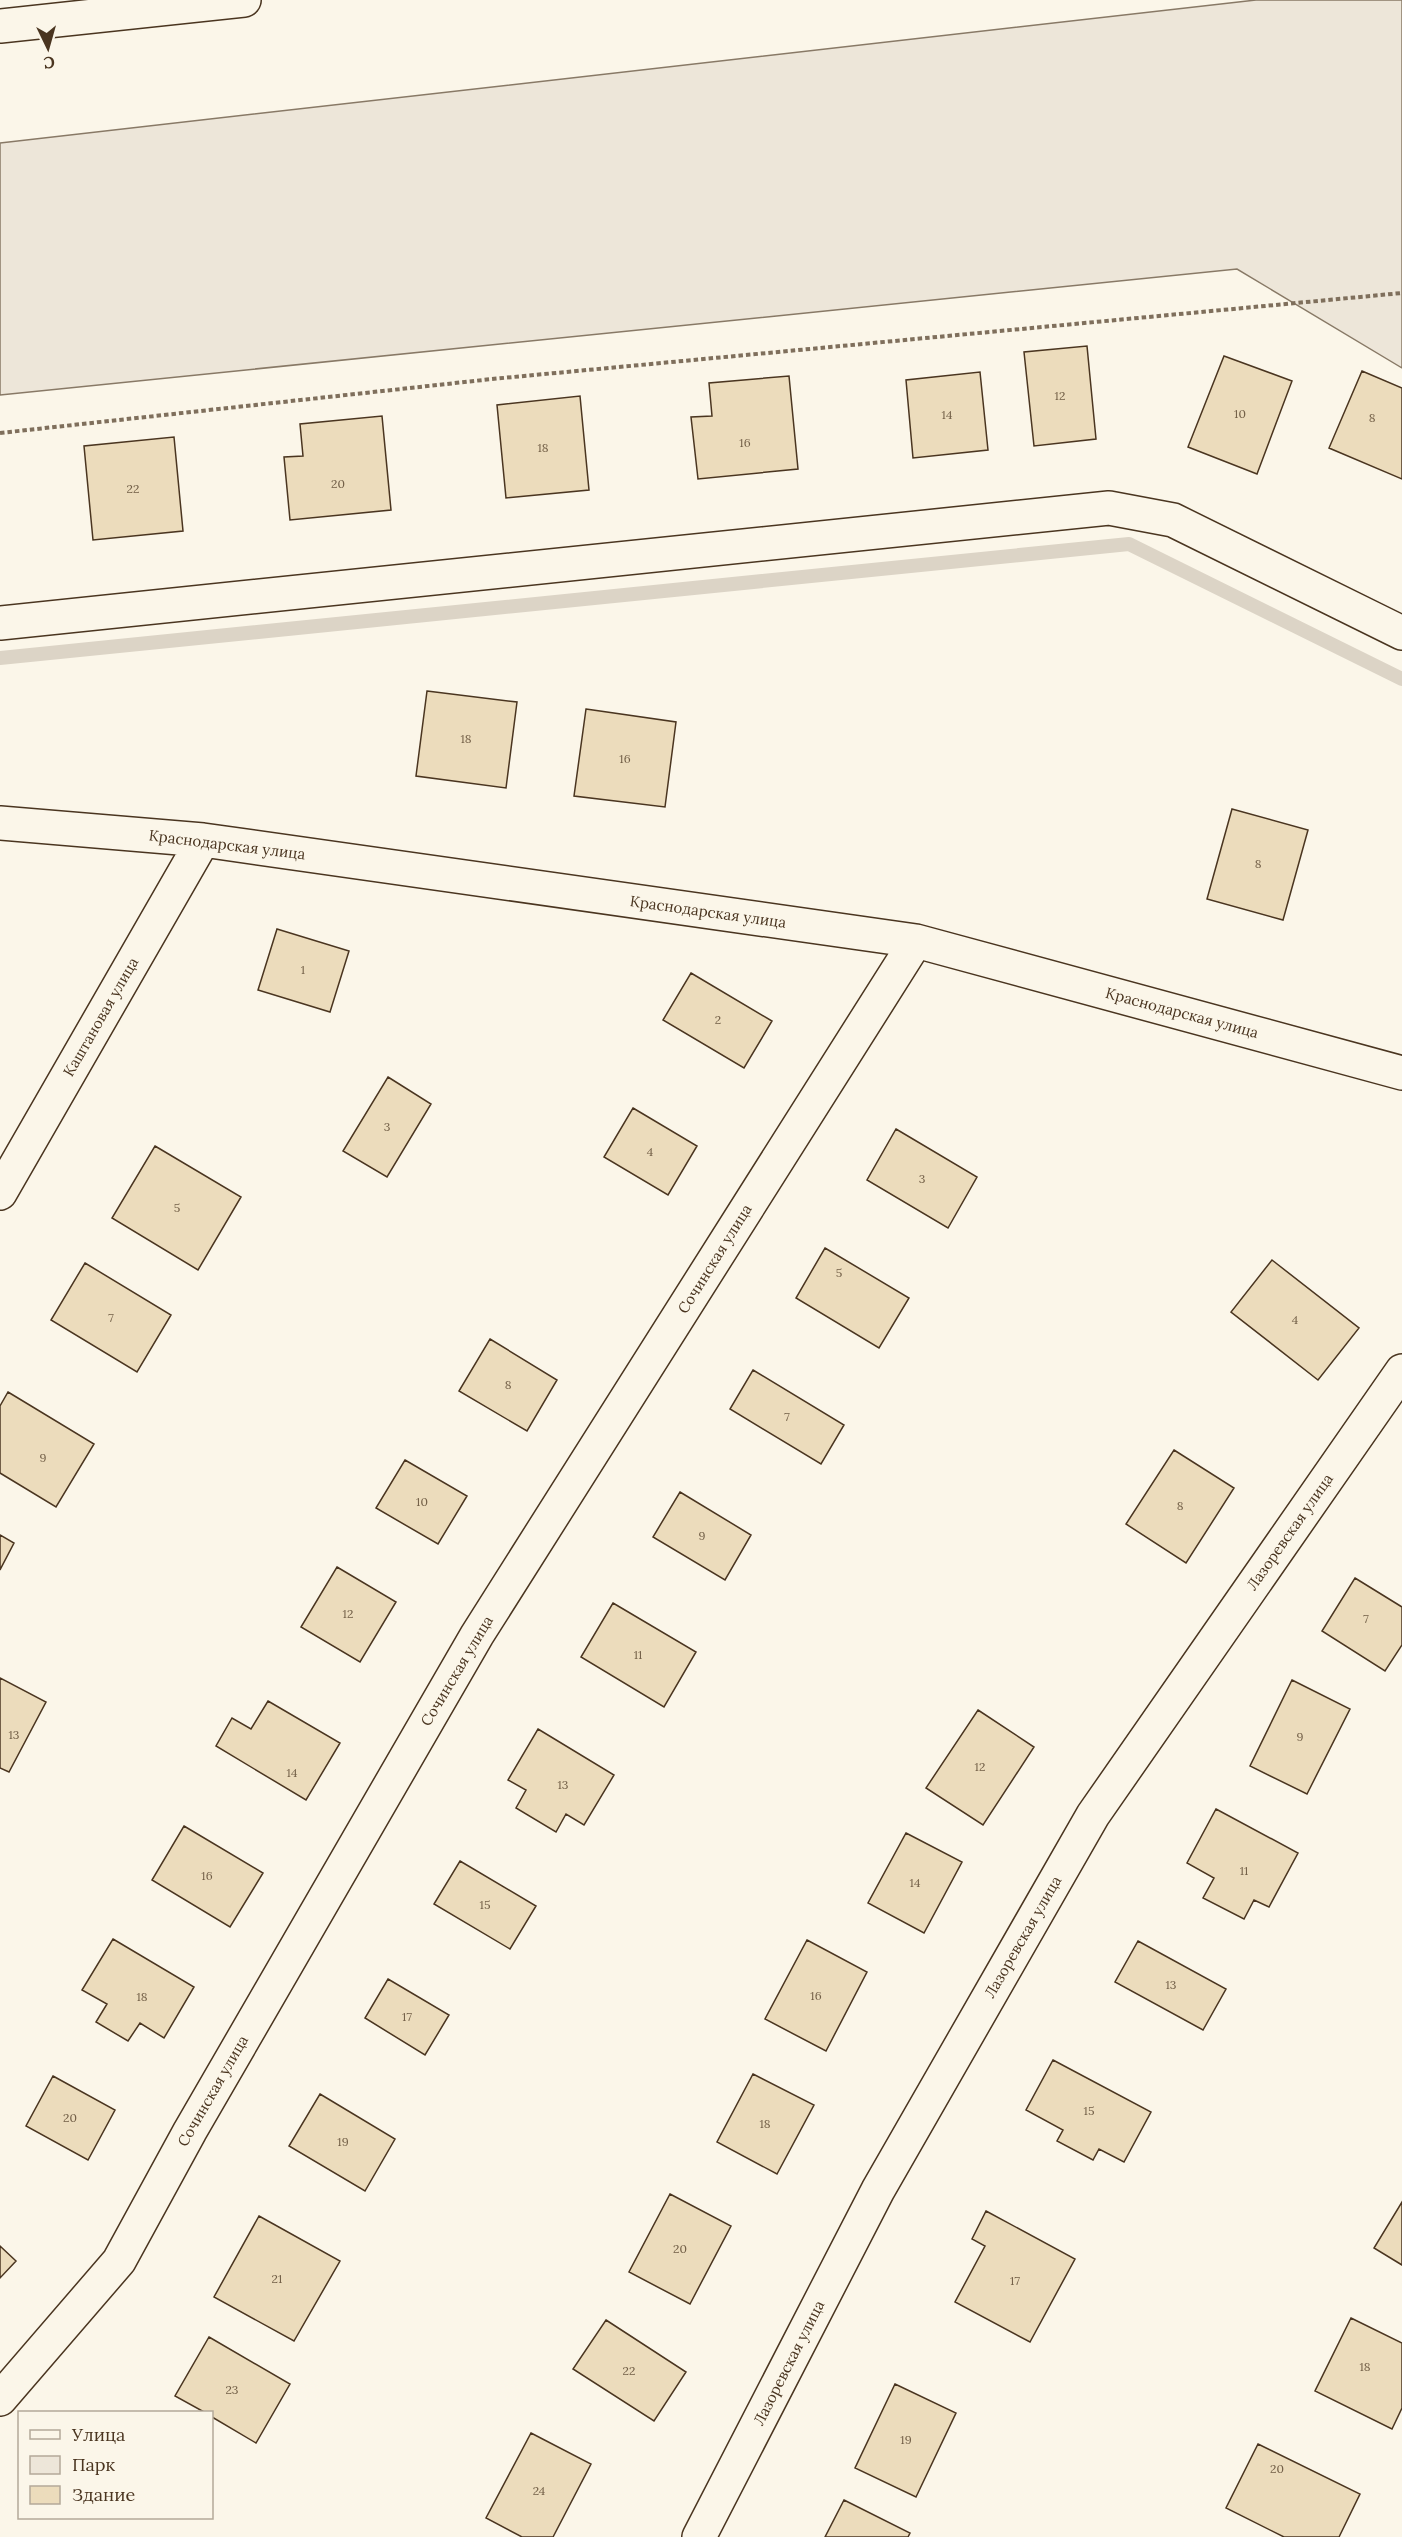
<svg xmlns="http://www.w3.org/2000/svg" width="1402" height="2537" viewBox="0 0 1402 2537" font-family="Lora,serif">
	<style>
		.green { fill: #ede6d9; stroke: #887966; stroke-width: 1.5 }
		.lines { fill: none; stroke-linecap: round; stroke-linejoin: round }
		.stream { stroke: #dcd4c6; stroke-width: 14 }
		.building { fill: #ecdcbc; stroke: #4a3520; stroke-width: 1.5 }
		.minor-casing { stroke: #4a3520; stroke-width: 36 }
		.secondary-casing { stroke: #4a3520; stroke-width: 36 }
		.path { stroke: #7f6f5c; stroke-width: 4; stroke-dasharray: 4.5 3; stroke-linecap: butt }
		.minor { stroke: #fbf6e9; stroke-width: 33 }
		.secondary { stroke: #fbf6e9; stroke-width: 33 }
		.labels { text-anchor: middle; stroke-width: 4.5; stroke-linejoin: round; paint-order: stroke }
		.number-label { font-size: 12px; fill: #725f47 }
		.street-label { font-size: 15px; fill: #4a3520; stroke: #fbf6e9 }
	</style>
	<rect width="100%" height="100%" fill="#fbf6e9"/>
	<!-- green -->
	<path class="green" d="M1256 0H1402V368L1237 269 0 395V143Z"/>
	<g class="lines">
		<!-- stream -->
		<path class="stream" d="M0 658 1129 544 1402 679"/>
	</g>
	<!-- building -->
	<path class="building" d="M1087 346 1096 439 1034 446 1024 352Z
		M1224 356 1292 381 1257 474 1188 447Z
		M1362 371 1402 388V479L1329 448Z
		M980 372 988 450 913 458 906 380Z
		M789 376 798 469 698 479 691 417 712 416 709 383Z
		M580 396 589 490 506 498 497 405Z
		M382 416 391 510 290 520 284 457 303 456 300 424Z
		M174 437 183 531 93 540 84 446Z
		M427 691 517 702 506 788 416 776Z
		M586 709 676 722 665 807 574 796Z
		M1232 809 1308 830 1283 920 1207 899Z
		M277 929 349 951 330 1012 258 990Z
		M691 973 772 1021 744 1068 663 1020Z
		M388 1077 431 1104 387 1177 343 1151Z
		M633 1108 697 1146 668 1195 604 1157Z
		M896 1129 977 1177 948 1228 867 1180Z
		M155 1146 241 1197 198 1270 112 1218Z
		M825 1248 909 1298 879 1348 796 1298Z
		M1272 1260 1359 1328 1318 1380 1231 1312Z
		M85 1263 171 1315 137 1372 51 1320Z
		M490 1339 557 1380 527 1431 459 1391Z
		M753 1370 844 1425 821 1464 730 1409Z
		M8 1392 94 1444 56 1507 0 1473V1406Z
		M1174 1450 1234 1488 1186 1563 1126 1524Z
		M405 1460 467 1496 438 1544 376 1508Z
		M680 1492 751 1535 725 1580 653 1537Z
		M0 1535 14 1543 0 1570Z
		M337 1567 396 1602 360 1662 301 1627Z
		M1355 1578 1402 1607V1645L1385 1671 1322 1631Z
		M613 1603 696 1652 664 1707 581 1657Z
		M0 1678 46 1702 9 1772 0 1768Z
		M1292 1680 1350 1709 1307 1794 1250 1766Z
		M268 1701 340 1743 306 1800 216 1746 232 1718 251 1729Z
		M978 1710 1034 1747 983 1825 926 1788Z
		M538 1729 614 1775 584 1825 566 1814 556 1832 516 1808 526 1790 508 1780Z
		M1216 1809 1298 1853 1269 1907 1254 1900 1244 1919 1203 1898 1214 1878 1187 1863Z
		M184 1826 263 1873 230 1927 152 1880Z
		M906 1833 962 1862 924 1933 868 1903Z
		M460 1861 536 1906 510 1949 434 1904Z
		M113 1939 194 1987 164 2038 140 2023 128 2041 96 2022 107 2004 82 1990Z
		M807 1940 867 1972 826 2051 765 2019Z
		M1138 1941 1226 1989 1203 2030 1115 1982Z
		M388 1979 449 2015 425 2055 365 2018Z
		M1053 2060 1151 2112 1124 2162 1099 2149 1093 2160 1057 2141 1063 2130 1026 2110Z
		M753 2074 814 2105 777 2174 717 2142Z
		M53 2076 115 2110 88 2160 26 2126Z
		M320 2094 395 2139 365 2191 289 2146Z
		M670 2194 731 2226 690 2304 629 2272Z
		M1402 2202V2265L1374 2248Z
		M986 2211 1075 2259 1030 2342 955 2302 985 2246 972 2239Z
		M259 2216 340 2261 294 2341 214 2297Z
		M0 2246 16 2261 0 2278Z
		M1351 2318 1402 2343V2408L1392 2429 1315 2391Z
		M606 2320 686 2372 654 2421 573 2369Z
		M209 2337 290 2384 256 2443 212 2417V2412H204L175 2396Z
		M895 2384 956 2413 916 2497 855 2468Z
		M531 2433 591 2464 553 2537H522L486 2518Z
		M1258 2444 1360 2494 1339 2537H1284L1226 2508Z
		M844 2500 910 2533 908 2537H825Z"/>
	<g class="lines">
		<defs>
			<path id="minor" d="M0 623 1109 508 1173 520 1402 633
				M0 823 203 840 916 941 1402 1073
				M0 1193 203 840
				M0 2399 119 2261 190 2131 477 1635 916 941
				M699 2537 878 2190 1093 1815 1402 1371"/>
			<path id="secondary" d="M0 26 244 0"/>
		</defs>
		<!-- minor casing -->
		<use href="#minor" class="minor-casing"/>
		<!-- secondary casing -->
		<use href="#secondary" class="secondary-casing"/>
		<!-- path -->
		<path class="path" d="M0 433 492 379 1402 293"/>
		<!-- minor -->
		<use href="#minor" class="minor"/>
		<!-- secondary -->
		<use href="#secondary" class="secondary"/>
	</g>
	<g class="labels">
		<!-- number labels -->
		<g class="number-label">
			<text x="1060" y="400">12</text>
			<text x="1240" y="418">10</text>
			<text x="947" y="419">14</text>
			<text x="1372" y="422">8</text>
			<text x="745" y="447">16</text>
			<text x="543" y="452">18</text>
			<text x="338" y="488">20</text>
			<text x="133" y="493">22</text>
			<text x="466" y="743">18</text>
			<text x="625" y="763">16</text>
			<text x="1258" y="868">8</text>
			<text x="303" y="974">1</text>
			<text x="718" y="1024">2</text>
			<text x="387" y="1131">3</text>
			<text x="650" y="1156">4</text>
			<text x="922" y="1183">3</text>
			<text x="177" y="1212">5</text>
			<text x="839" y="1277">5</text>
			<text x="111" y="1322">7</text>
			<text x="1295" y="1324">4</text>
			<text x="508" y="1389">8</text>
			<text x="787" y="1421">7</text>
			<text x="43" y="1462">9</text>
			<text x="422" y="1506">10</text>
			<text x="1180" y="1510">8</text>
			<text x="702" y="1540">9</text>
			<text x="348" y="1618">12</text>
			<text x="1366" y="1623">7</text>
			<text x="638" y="1659">11</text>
			<text x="14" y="1739">13</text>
			<text x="1300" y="1741">9</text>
			<text x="980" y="1771">12</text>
			<text x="292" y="1777">14</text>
			<text x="563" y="1789">13</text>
			<text x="1244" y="1875">11</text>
			<text x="207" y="1880">16</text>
			<text x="915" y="1887">14</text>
			<text x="485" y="1909">15</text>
			<text x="1171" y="1989">13</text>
			<text x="816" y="2000">16</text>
			<text x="142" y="2001">18</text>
			<text x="407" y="2021">17</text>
			<text x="1089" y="2115">15</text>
			<text x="70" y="2122">20</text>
			<text x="765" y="2128">18</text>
			<text x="343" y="2146">19</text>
			<text x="680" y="2253">20</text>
			<text x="277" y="2283">21</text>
			<text x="1015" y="2285">17</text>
			<text x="1365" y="2371">18</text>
			<text x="629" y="2375">22</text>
			<text x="232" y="2394">23</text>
			<text x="906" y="2444">19</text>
			<text x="1277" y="2473">20</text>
			<text x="539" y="2495">24</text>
		</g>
		<!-- street labels -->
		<g class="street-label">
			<text transform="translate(227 845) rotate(7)" y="5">Краснодарская улица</text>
			<text transform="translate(708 912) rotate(8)" y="5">Краснодарская улица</text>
			<text transform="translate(1182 1013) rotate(15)" y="5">Краснодарская улица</text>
			<text transform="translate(101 1017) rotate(-60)" y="5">Каштановая улица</text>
			<text transform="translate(715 1259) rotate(-58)" y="5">Сочинская улица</text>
			<text transform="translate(1290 1532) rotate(-55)" y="5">Лазоревская улица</text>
			<text transform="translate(457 1671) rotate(-59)" y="5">Сочинская улица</text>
			<text transform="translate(1023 1937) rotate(-60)" y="5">Лазоревская улица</text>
			<text transform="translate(213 2091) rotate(-60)" y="5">Сочинская улица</text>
			<text transform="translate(789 2363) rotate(-63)" y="5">Лазоревская улица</text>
		</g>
	</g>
	<!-- legend -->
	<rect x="18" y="2411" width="195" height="108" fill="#fbf6e9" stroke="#b4a999" stroke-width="1.5"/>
	<rect x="30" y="2430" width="30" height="9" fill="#fbf6e9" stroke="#b4a999" stroke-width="1.5"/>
	<text x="72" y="2441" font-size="18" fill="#4a3520">Улица</text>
	<rect x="30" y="2456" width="30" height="18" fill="#ede6d9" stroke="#b4a999" stroke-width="1.5"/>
	<text x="72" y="2471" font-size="18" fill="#4a3520">Парк</text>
	<rect x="30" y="2486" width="30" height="18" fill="#ecdcbc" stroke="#b4a999" stroke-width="1.5"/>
	<text x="72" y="2501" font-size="18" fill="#4a3520">Здание</text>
	<!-- north arrow -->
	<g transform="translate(48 48) rotate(175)" stroke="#fbf6e9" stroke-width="4.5" paint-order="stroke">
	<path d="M0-4.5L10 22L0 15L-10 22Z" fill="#4a3520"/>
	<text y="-9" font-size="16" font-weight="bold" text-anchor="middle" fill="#4a3520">С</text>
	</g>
</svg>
